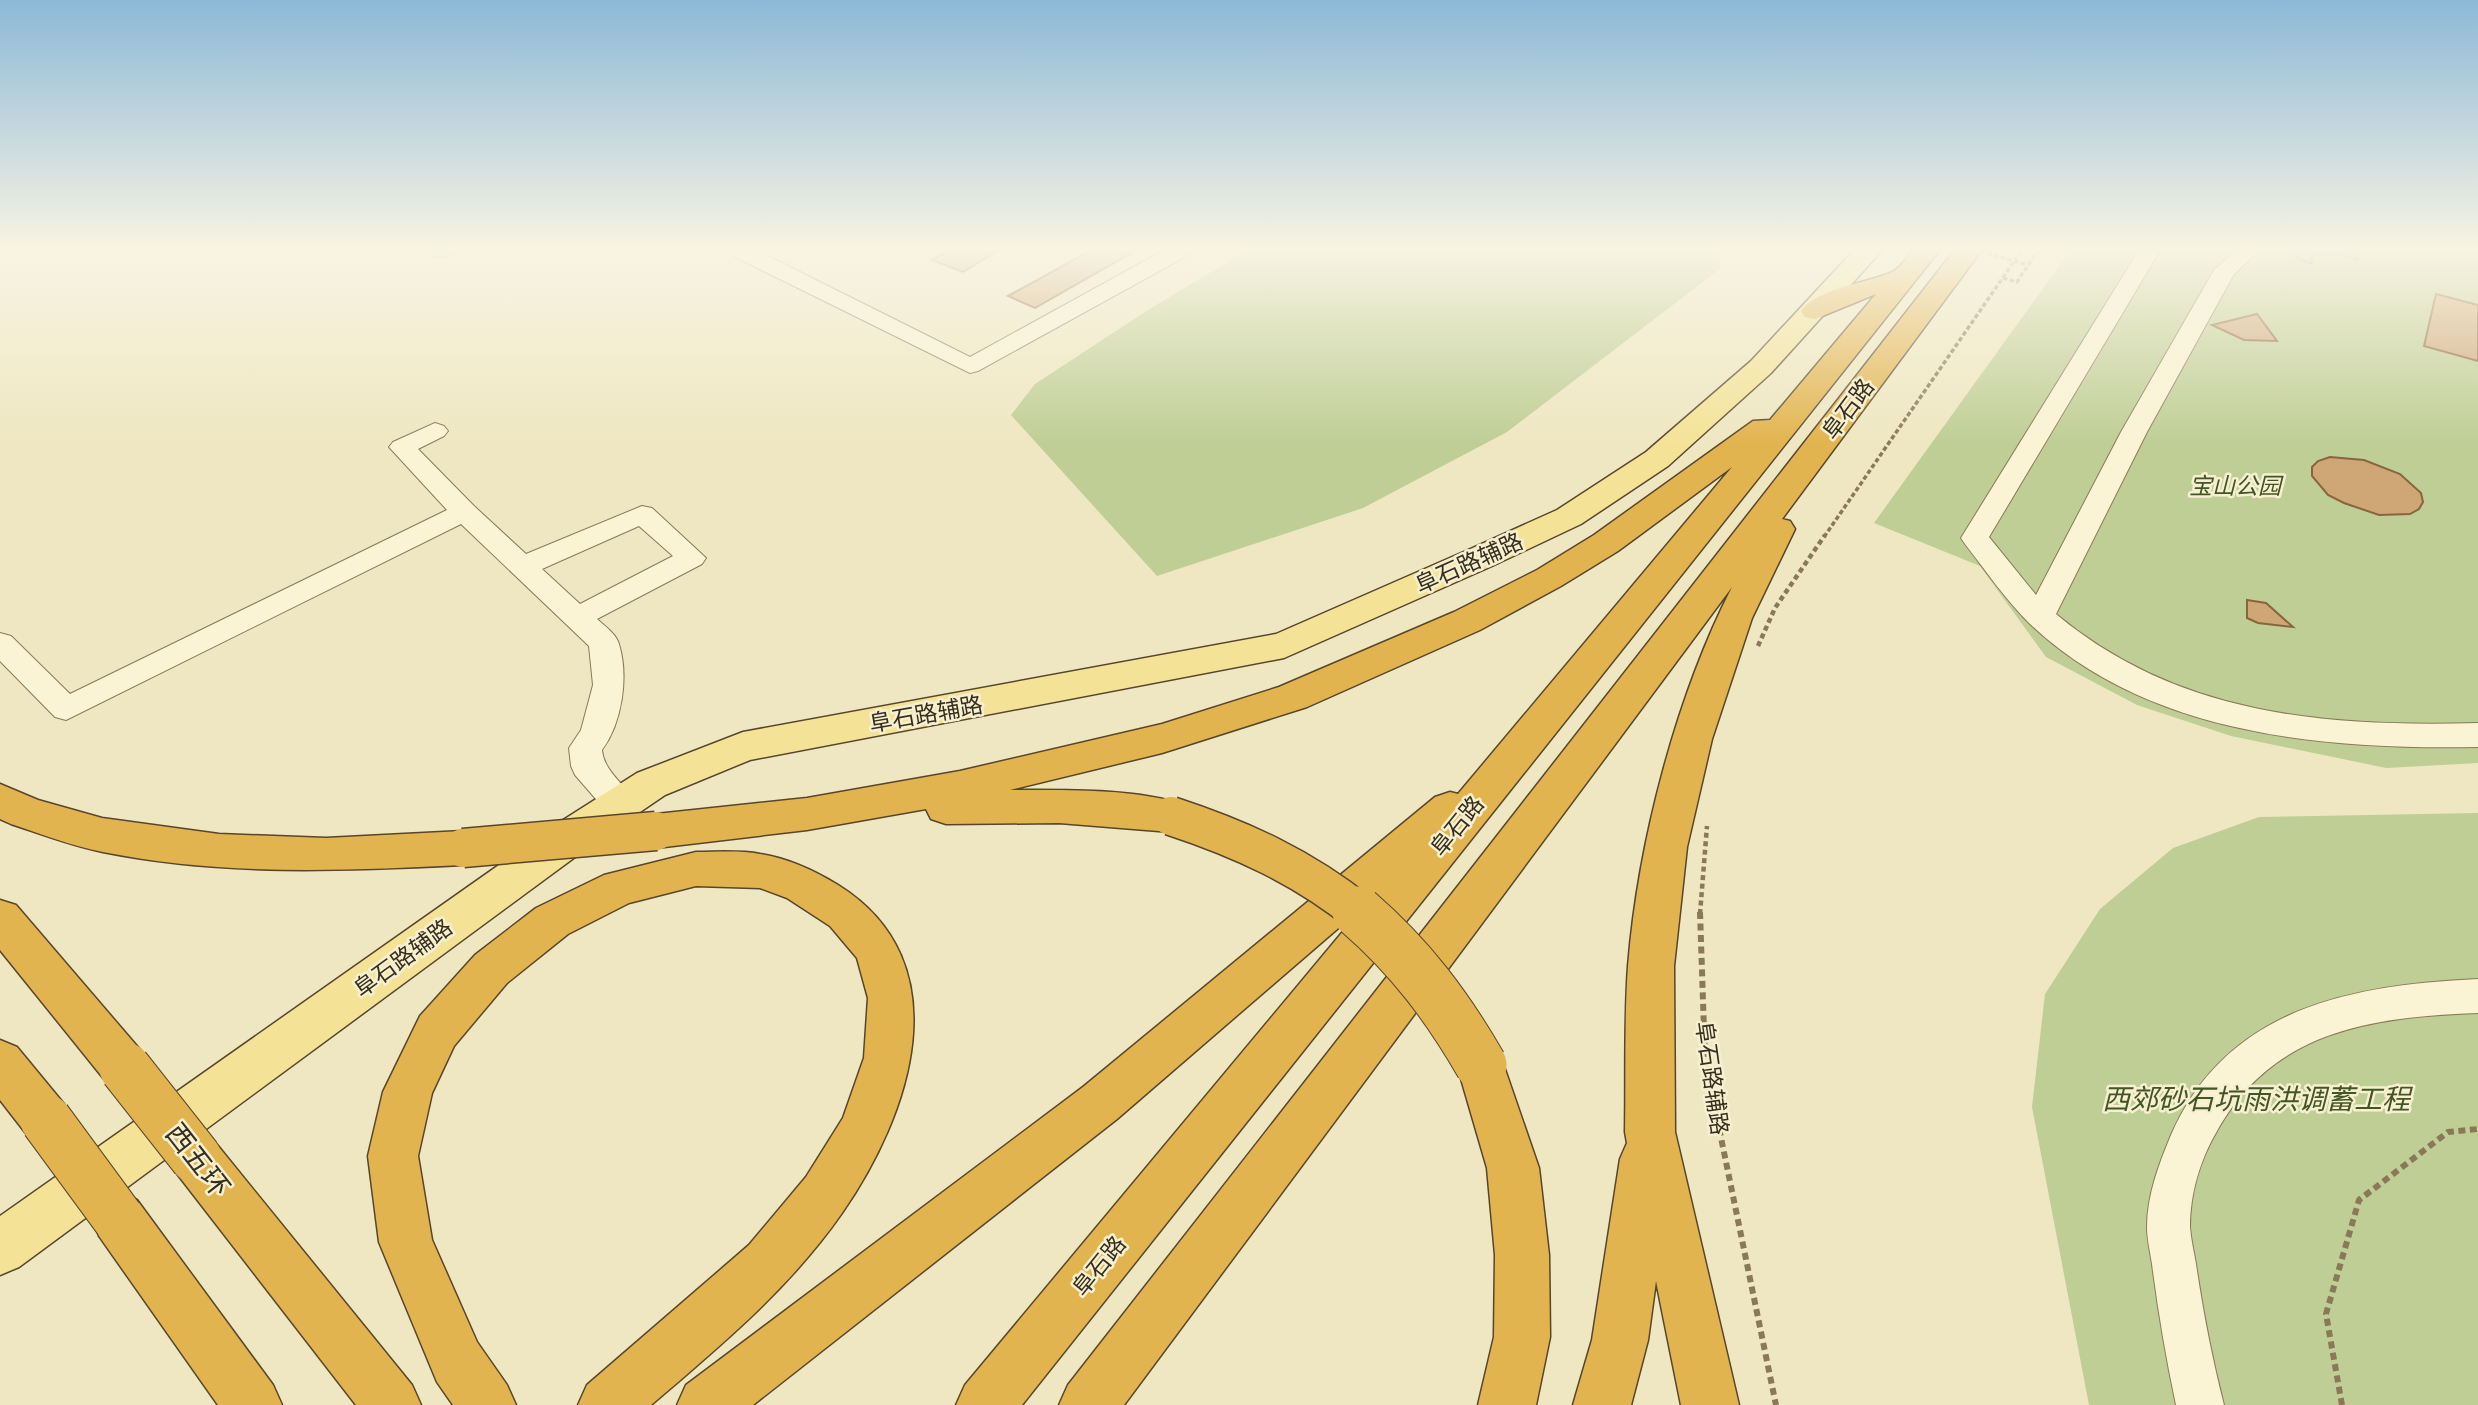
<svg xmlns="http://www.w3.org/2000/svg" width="2478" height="1405" viewBox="0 0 2478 1405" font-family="Spectral,'Noto Sans SC',serif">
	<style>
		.green { fill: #bfce95 }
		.water { fill: #a4c1bd; stroke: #6b908b; stroke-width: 2 }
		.building { fill: #cfa676; stroke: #89653d; stroke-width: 2 }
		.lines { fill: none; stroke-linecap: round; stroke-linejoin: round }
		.minor-casing { stroke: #897958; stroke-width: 2 }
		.major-casing { stroke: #57462d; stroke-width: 3 }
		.highway-casing { stroke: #57462d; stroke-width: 3 }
		.path-far2 { stroke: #897958; stroke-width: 3.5; stroke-dasharray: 4.5 2.5; stroke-linecap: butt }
		.path-far1 { stroke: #897958; stroke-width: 4.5; stroke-dasharray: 5 3.5; stroke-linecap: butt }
		.path { stroke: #897958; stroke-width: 6; stroke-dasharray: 7 4.5; stroke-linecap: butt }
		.minor { fill: #faf3d4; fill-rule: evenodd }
		.major { fill: #f4e397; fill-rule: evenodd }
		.highway { fill: #e2b44f; fill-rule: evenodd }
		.highway-bridge-far1-casing { stroke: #57462d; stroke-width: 41; stroke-linecap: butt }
		.highway-bridge-casing { stroke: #57462d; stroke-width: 53; stroke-linecap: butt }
		.path-bridge { stroke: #897958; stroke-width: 3.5; stroke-dasharray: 4.5 2.5; stroke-linecap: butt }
		.highway-bridge-far1 { stroke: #e2b44f; stroke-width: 38 }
		.highway-bridge { stroke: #e2b44f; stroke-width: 51 }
		.labels { text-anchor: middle; stroke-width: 5; stroke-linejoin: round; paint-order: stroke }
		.street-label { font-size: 23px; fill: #382e1d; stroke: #f6f0d1 }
		.park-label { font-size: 23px; font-style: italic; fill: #425523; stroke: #f6f0d1 }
		.near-park-label { font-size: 28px; font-style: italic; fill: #425523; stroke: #f6f0d1 }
		.near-street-label { font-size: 28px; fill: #382e1d; stroke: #f6f0d1 }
	</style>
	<rect width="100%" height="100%" fill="#efe7c1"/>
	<!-- green -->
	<path class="green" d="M1253 247H1716L1721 268 1507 432 1363 508 1157 576 1011 415 1035 384 1148 310Z
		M2073 247H2478V763L2386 768 2231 736 2137 705 2046 657 1980 566 1874 523Z
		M2478 813V1405H2089L2032 1107 2045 994 2100 909 2173 848 2259 817Z"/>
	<!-- water -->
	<path class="water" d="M2291 247H2356L2358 260C2343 255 2326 251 2311 257L2312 264 2289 254Z"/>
	<!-- building -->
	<path class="building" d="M954 247H1004L963 272 932 260Z
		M1097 247H1142L1035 308 1008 296Z
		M2436 294 2478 305V361L2424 346Z
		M2257 314 2277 341 2244 340 2212 325Z
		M2330 457 2364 460 2400 474 2421 493 2423 502 2419 509 2410 514 2379 515 2344 503 2328 495 2312 476V467L2318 461Z
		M2247 600 2266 603 2293 627 2258 623 2247 618Z"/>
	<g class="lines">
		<defs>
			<path id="minor" d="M432 247H461C455 256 442 258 432 256L429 251Z
				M723 247H750L970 357 1170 247H1196L1194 252 978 371 970 373 725 252Z
				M2141 247H2162L1989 537 2036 595 2121 432 2214 270 2240 247H2263L2234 274 2147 432 2056 614C2178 716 2326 727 2478 723V747C2323 750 2146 735 2029 623 2005 599 1986 571 1965 544L1961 538Z
				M435 423 444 426 448 431 444 436 418 449 474 506 526 554 642 506 652 508 706 558 702 564 597 619C605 626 616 634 619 644 629 677 622 723 602 750 604 772 626 785 637 804L632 813 620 817 608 813 575 775 571 766 569 748 581 730 593 685 589 646 461 524 66 720 55 717 0 661V633L11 636 70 694 447 510 389 447 393 442ZM639 526 673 556 580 604 542 569Z
				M2478 979V1013C2372 1017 2273 1030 2217 1131 2200 1160 2190 1194 2190 1227 2191 1240 2194 1252 2196 1264 2203 1312 2212 1358 2224 1405H2176C2166 1358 2158 1311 2152 1264 2150 1251 2147 1239 2147 1227 2147 1195 2159 1164 2171 1135 2227 1007 2352 985 2478 979Z"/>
			<path id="major" d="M1857 247H1885L1771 373 1668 466 1581 524 1492 566 1284 658 750 760 665 795 590 846 19 1267 0 1275V1216L560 822 637 773 743 732 1276 634 1468 550 1557 510 1646 452 1751 361Z"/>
			<path id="highway" d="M1915 247H1942L1022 1405H956L965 1385 1365 905 1117 1119 753 1405H677L686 1385 1083 1087 1435 797 1450 792 1458 794 1732 467 1618 551 1561 586 1480 630 1307 707 1162 753 1010 790C1065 790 1134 788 1186 805L1192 816 1186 827 1171 832 1059 823 946 824 931 819 926 809 807 830 656 848 641 843 635 831 641 819 656 814 807 798 960 771 1162 724 1279 687 1454 612 1537 570 1594 535 1753 421 1770 420 1876 294 1815 319 1805 317 1801 311C1817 288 1868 283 1892 272 1901 268 1909 255 1915 247Z
				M1957 247H1984L1782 519 1790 521 1795 529 1752 618 1712 739 1687 847 1674 966 1675 1132 1739 1405H1681L1656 1281 1648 1340 1631 1405H1573L1592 1340 1620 1159 1627 1143 1625 1132C1626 1077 1624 1021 1628 966 1638 843 1676 697 1732 587L1124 1405H1059L1068 1385Z
				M0 784 38 800 102 818 219 834 326 838 463 831 478 836 484 848 478 860 463 865C342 871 223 876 103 852 72 846 41 834 11 824L0 819Z
				M696 852C717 852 740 850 760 854 787 858 815 871 838 885 963 963 910 1115 842 1213 790 1288 720 1346 651 1405H578L587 1385 749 1245 806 1177 843 1118 864 1058 868 998 857 958 830 926 787 898 760 888 696 886 629 903 568 934 507 983 454 1046 432 1093 418 1156 432 1240 477 1342 507 1385 516 1405H453L437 1382 379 1242 368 1156 383 1092 420 1016 475 955 536 908 604 875Z
				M0 900 16 905 142 1052 149 1068 142 1084 125 1090 108 1084 0 950Z
				M0 1040 17 1047 64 1104 71 1120 64 1136 46 1143 28 1136 0 1100Z
				M1481 1043 1498 1049 1539 1168 1549 1255 1550 1337 1536 1405H1478L1494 1337 1495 1255 1487 1168 1457 1065 1464 1049Z
				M196 1134 214 1141 412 1385 421 1405H356L178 1175 170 1158 178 1141Z
				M118 1192 137 1200 273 1385 282 1405H218L99 1236 92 1218 99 1200Z"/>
		</defs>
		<!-- minor casing -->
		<use href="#minor" class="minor-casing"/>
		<!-- major casing -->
		<use href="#major" class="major-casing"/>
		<!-- highway casing -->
		<use href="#highway" class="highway-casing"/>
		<!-- path-far2 -->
		<path class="path-far2" d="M2003 278 2017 282 2040 247
			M1824 537 2024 247"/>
		<!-- path-far1 -->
		<path class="path-far1" d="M1758 646 1775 608 1825 535
			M1700 914 1707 826"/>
		<!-- path -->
		<path class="path" d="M1700 912 1705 1060 1776 1405
			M2342 1405 2326 1314 2359 1200 2448 1132 2478 1129"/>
		<!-- minor -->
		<use href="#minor" class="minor"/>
		<!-- major -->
		<use href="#major" class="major"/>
		<!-- highway -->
		<use href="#highway" class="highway"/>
		<defs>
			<path id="highway-bridge-far1" d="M1171 816C1241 839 1303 867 1361 914
				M463 848 656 831"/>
			<path id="highway-bridge" d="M1358 912C1410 957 1447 1006 1481 1065
				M125 1068 196 1158
				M46 1120 118 1218"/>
		</defs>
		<!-- highway-bridge-far1 casing -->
		<use href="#highway-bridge-far1" class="highway-bridge-far1-casing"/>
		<!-- highway-bridge casing -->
		<use href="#highway-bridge" class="highway-bridge-casing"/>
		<!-- path-bridge -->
		<path class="path-bridge" d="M1967 247 2028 265"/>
		<!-- highway-bridge-far1 -->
		<use href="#highway-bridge-far1" class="highway-bridge-far1"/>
		<!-- highway-bridge -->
		<use href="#highway-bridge" class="highway-bridge"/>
	</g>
	<!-- sky -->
	<linearGradient id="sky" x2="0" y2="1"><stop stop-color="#8db9d7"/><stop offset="0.56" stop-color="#f8f4e3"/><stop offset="1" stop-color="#f8f4e3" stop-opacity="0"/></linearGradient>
	<rect width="2478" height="444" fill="url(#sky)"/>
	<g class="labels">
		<!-- street labels -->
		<g class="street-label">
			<text transform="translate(1848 409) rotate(-53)" y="8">阜石路</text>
			<text transform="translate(1469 563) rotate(-24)" y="8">阜石路辅路</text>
			<text transform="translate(926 714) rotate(-10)" y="8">阜石路辅路</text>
			<text transform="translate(1457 826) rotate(-51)" y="8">阜石路</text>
			<text transform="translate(403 958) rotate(-36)" y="8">阜石路辅路</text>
			<text transform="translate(1712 1078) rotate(82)" y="8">阜石路辅路</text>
			<text transform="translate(1099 1266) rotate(-51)" y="8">阜石路</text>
		</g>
		<!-- park labels -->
		<g class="park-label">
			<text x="2235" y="494">宝山公园</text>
		</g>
		<!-- near-park labels -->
		<g class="near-park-label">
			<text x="2256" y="1109">西郊砂石坑雨洪调蓄工程</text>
		</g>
		<!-- near-street labels -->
		<g class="near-street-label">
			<text transform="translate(198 1160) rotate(52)" y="10">西五环</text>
		</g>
	</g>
</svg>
